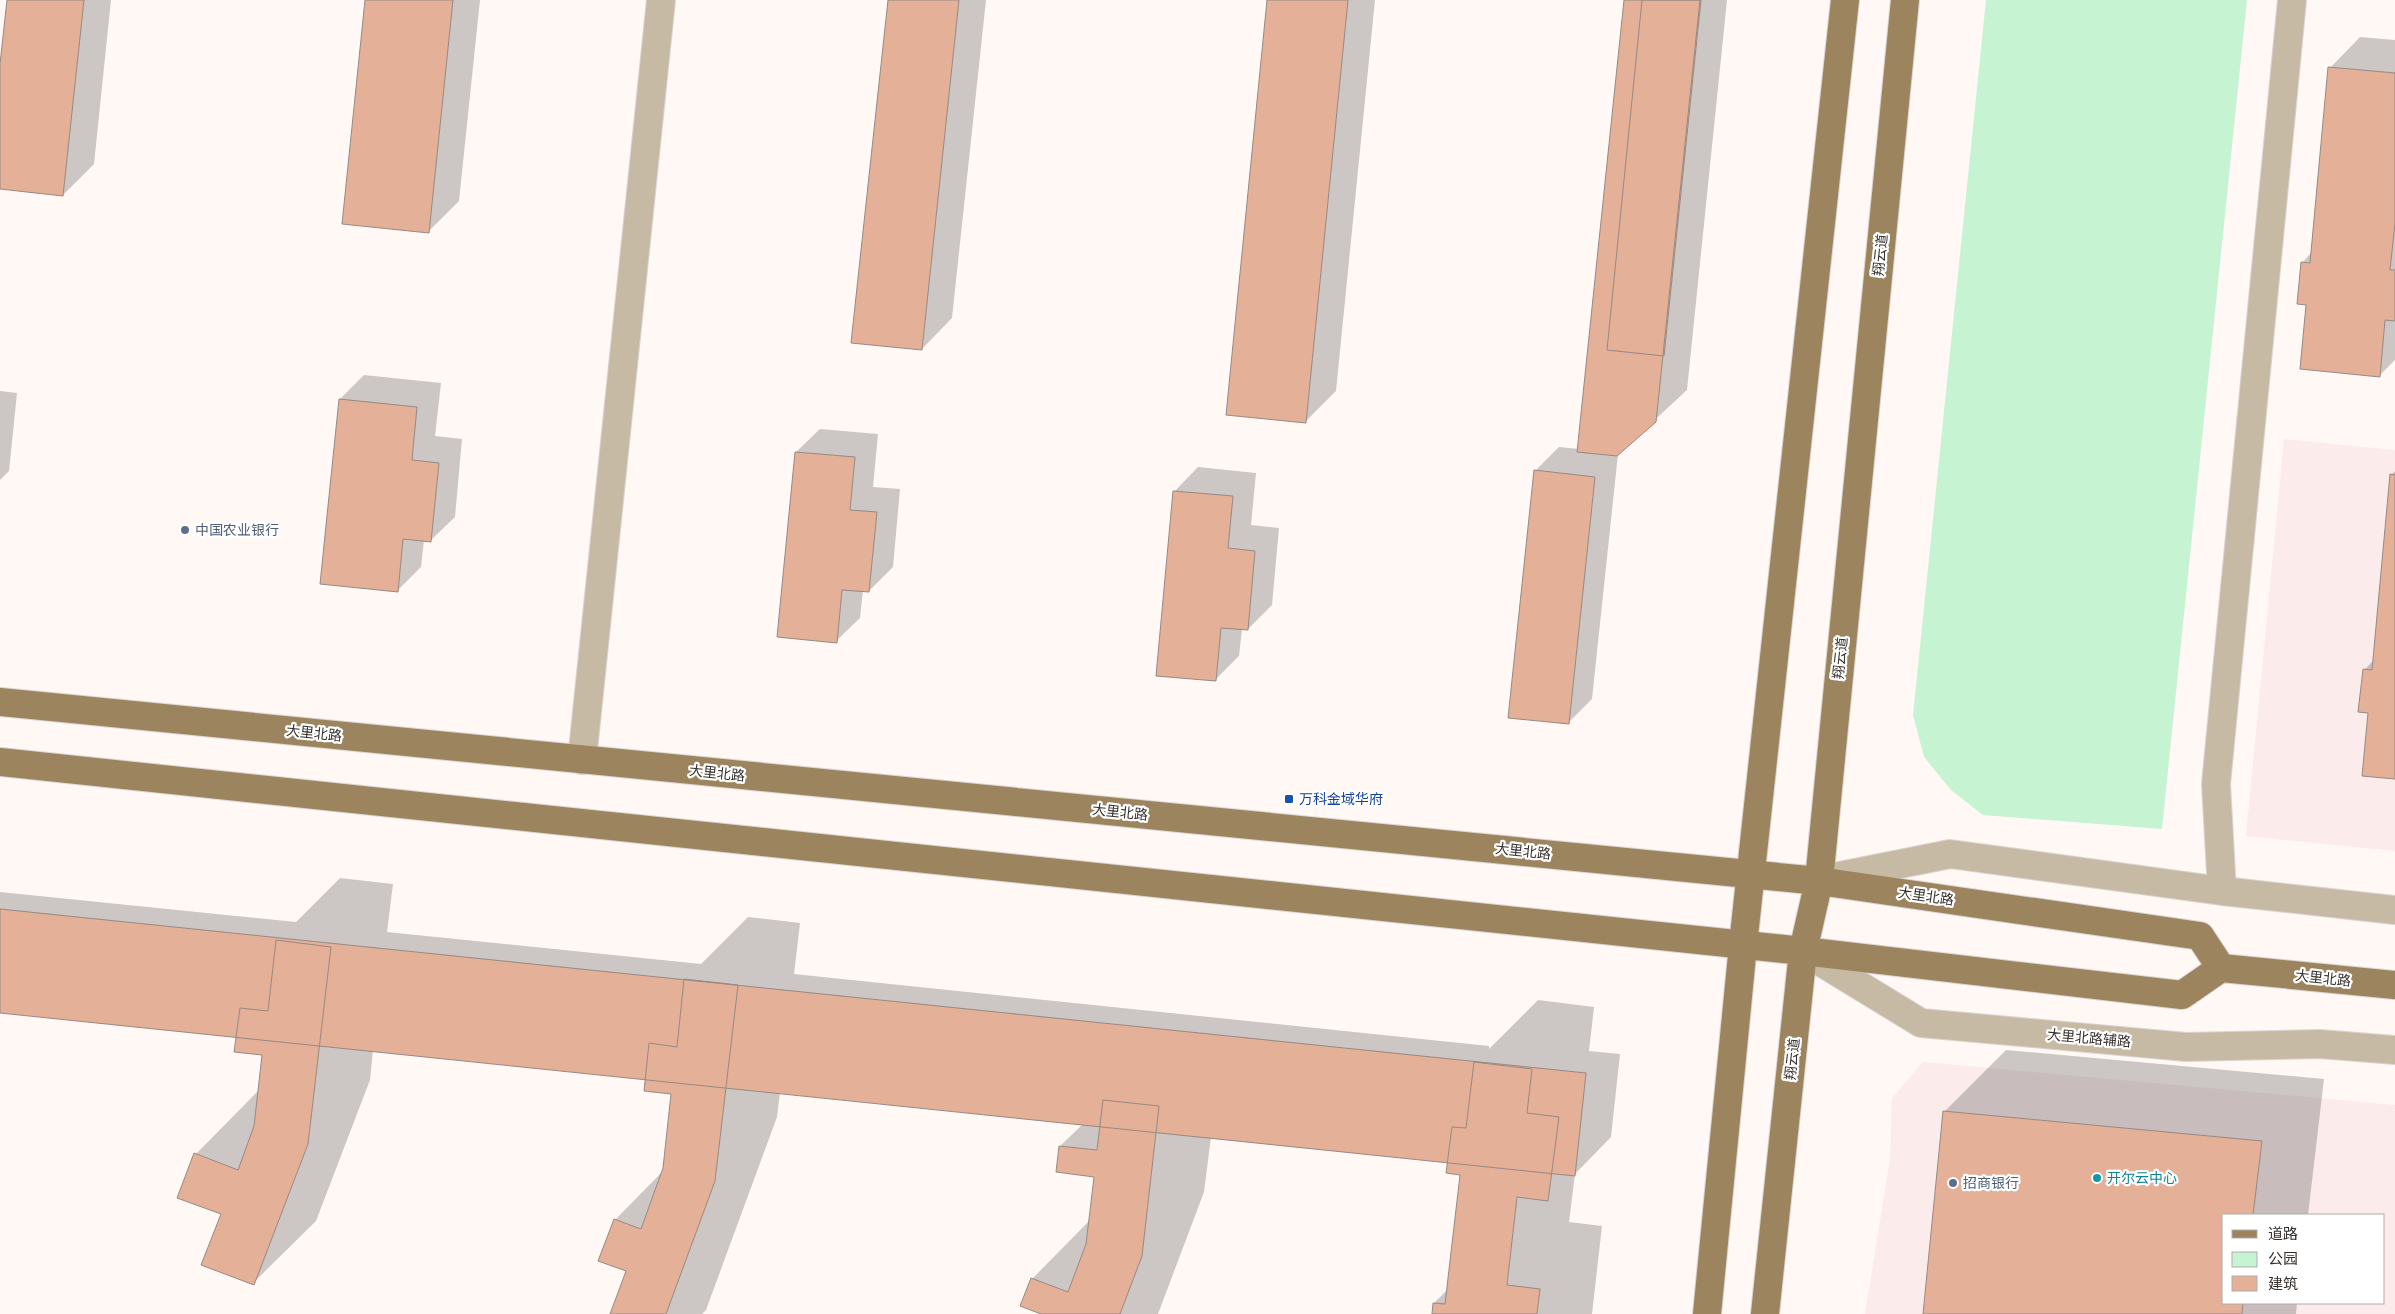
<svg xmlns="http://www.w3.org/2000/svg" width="2395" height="1314" viewBox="0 0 2395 1314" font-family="'Work Sans','Noto Sans SC',sans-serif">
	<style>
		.commercial { fill: #fcebeb; fill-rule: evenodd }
		.green { fill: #c6f3d2 }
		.shadow { fill: #0003 }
		.building { fill: #e5b098; stroke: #978982 }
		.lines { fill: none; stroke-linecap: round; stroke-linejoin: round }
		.minor-casing { stroke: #dbd4d1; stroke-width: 30 }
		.major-casing { stroke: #dbd4d1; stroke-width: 30 }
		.minor { stroke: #c7baa5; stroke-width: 28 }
		.major { stroke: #9b845e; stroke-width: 28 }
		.service-dot { fill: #5c6f8a; stroke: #fff; stroke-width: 2 }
		.transit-dot { fill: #1a4fb4; stroke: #fff; stroke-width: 2 }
		.culture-dot { fill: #0f9aa8; stroke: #fff; stroke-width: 2 }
		.labels { text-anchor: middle; stroke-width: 4.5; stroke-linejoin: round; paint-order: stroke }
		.street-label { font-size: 14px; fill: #36302d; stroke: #fff }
		.service-label { font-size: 14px; fill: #4e5e75; stroke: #fff; text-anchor: start }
		.transit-label { font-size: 14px; fill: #164399; stroke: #fff; text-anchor: start }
		.culture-label { font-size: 14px; fill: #0d838f; stroke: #fff; text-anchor: start }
	</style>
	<rect width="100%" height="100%" fill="#fff8f5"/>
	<!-- commercial -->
	<path class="commercial" d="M2284 439 2395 450V851L2246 836Z
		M1923 1062 2395 1105V1314H1865L1890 1159 1892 1098ZM2224 1215H2384V1303H2224Z"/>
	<!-- green -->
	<path class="green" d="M1986 0H2247L2162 829 1983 815 1951 790 1924 757 1913 715Z"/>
	<!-- shadow -->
	<path class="shadow" d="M8 0H111L94 164 63 195 0 188V76Z
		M367 0H480L459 201 428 232Z
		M889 0H986L952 318 922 349Z
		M1269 0H1375L1336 391 1305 422Z
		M1626 0H1727L1687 390 1618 454 1592 699 1568 723 1535 471 1559 447 1579 449Z
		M2360 37 2395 40V360L2379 376 2308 304 2302 263 2312 252 2330 68Z
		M364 375 441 383 435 436 462 439 455 517 431 540H424L421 567 398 590 340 399Z
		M0 391 17 393 9 471 0 480Z
		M820 429 878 434 873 487 900 489 893 567 869 591 863 590 860 618 836 641 796 452Z
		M1198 467 1256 473 1251 525 1279 528 1272 605 1248 629H1242L1239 656 1215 680 1175 491Z
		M2395 471V778L2370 711 2364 670 2374 660 2391 475Z
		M340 878 393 884 387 932 701 964 748 917 800 923 794 974 1489 1046V1049L1538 1000 1594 1007 1589 1051 1620 1054 1611 1137 1575 1174 1569 1222 1602 1226 1592 1314H1433L1434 1303 1448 1289 1462 1174 1449 1161 1211 1137 1204 1192 1158 1314H1045L1032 1279 1090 1220 1095 1176 1057 1171 1060 1146 1083 1124 780 1092 777 1117 706 1310 702 1314H611L627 1270 615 1220 663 1171 673 1093 647 1078 373 1050 370 1080 316 1221 253 1283 196 1154 258 1091 263 1054 238 1036 0 1012V892L296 922Z
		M2006 1050 2324 1079 2308 1215H2224V1303H2297L2296 1314H1924L1944 1112Z"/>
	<!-- building -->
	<path class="building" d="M7 0H84L63 196 0 189V64Z
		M365 0H453L429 233 342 224Z
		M888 0H959L922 350 851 343Z
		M1267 0H1348L1306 423 1226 415Z
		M1624 0H1700L1656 422 1617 456 1577 452Z
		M1642 0H1701L1664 356 1607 350Z
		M2328 67 2395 73V223L2390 270H2395V321L2385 320 2380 377 2300 369 2306 305 2297 304 2301 262 2310 263Z
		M339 399 417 407 412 460 439 463 431 542 403 539 398 592 320 584Z
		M795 452 855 457 850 510 877 512 869 592 842 590 837 643 777 637Z
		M1534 470 1595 477 1569 724 1508 718Z
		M2390 474 2395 475V779L2362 776 2368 713 2358 712 2363 669 2372 670Z
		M1173 491 1233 496 1228 548 1255 551 1248 630 1221 628 1216 681 1156 676Z
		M0 909 1586 1073 1575 1176 0 1013Z
		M276 940 331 947 308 1144 254 1285 201 1265 221 1214 177 1198 194 1153 238 1170 254 1126 262 1055 234 1052 240 1008 268 1011Z
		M684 979 738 985 715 1181 666 1314H610L626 1271 598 1261 614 1219 641 1229 663 1168 671 1094 644 1091 649 1043 677 1047Z
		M1474 1062 1532 1069 1527 1113 1559 1117 1548 1201 1517 1197 1507 1285 1540 1289 1537 1314H1432L1433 1303 1445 1304 1460 1175 1446 1173 1452 1127 1466 1128Z
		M1103 1100 1159 1106 1142 1256 1120 1314H1041L1020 1306 1031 1278 1068 1292 1086 1244 1094 1177 1056 1172 1059 1146 1097 1150Z
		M1943 1111 2262 1141 2253 1215H2224V1303H2243L2242 1314H1923Z"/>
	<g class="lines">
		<defs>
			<path id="minor" d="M582 760 661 0
				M1820 880 1950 854 2222 891 2395 910
				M2222 891 2216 784 2292 0
				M1803 951 1921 1023 2186 1047 2320 1044 2395 1050"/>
			<path id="major" d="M0 702 1819 881 2200 936 2221 968
				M0 762 1803 951 2182 995 2221 968 2395 985
				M1707 1314 1743 945 1845 0
				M1765 1314 1803 951 1819 881 1905 0"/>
		</defs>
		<!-- minor casing -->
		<use href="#minor" class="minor-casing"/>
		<!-- major casing -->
		<use href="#major" class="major-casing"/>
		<!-- minor -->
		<use href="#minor" class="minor"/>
		<!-- major -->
		<use href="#major" class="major"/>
	</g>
	<!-- markers -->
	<g class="service-dot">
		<circle cx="185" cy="530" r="5"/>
		<circle cx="1953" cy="1183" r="5"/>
	</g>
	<rect class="transit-dot" x="1284" y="794" width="10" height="10" rx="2.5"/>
	<circle class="culture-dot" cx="2097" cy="1178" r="5"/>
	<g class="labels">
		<!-- street labels -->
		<g class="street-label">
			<text transform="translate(1880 255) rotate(-84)" y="5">翔云道</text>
			<text transform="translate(1840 658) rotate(-84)" y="5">翔云道</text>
			<text transform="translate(314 733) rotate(6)" y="5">大里北路</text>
			<text transform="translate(717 773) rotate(6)" y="5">大里北路</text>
			<text transform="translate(1120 812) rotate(6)" y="5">大里北路</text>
			<text transform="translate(1523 851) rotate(6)" y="5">大里北路</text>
			<text transform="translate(1926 896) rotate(8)" y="5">大里北路</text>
			<text transform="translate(2323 978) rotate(6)" y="5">大里北路</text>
			<text transform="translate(2089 1038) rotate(5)" y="5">大里北路辅路</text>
			<text transform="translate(1792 1059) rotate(-84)" y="5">翔云道</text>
		</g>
		<!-- service labels -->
		<g class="service-label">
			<text x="195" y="535">中国农业银行</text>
			<text x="1963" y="1188">招商银行</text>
		</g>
		<!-- transit labels -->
		<g class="transit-label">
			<text x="1299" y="804">万科金域华府</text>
		</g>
		<!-- culture labels -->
		<g class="culture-label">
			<text x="2107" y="1183">开尔云中心</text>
		</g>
	</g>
	<!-- legend -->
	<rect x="2222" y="1214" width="162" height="90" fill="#ffffff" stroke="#afacab"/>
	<rect x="2232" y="1230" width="25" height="8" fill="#9b845e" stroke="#afacab"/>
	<text x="2268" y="1239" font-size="15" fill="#36302d">道路</text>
	<rect x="2232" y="1252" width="25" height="15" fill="#c6f3d2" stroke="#afacab"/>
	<text x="2268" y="1264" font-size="15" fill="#36302d">公园</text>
	<rect x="2232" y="1276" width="25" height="15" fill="#e5b098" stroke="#afacab"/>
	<text x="2268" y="1289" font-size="15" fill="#36302d">建筑</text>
</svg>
